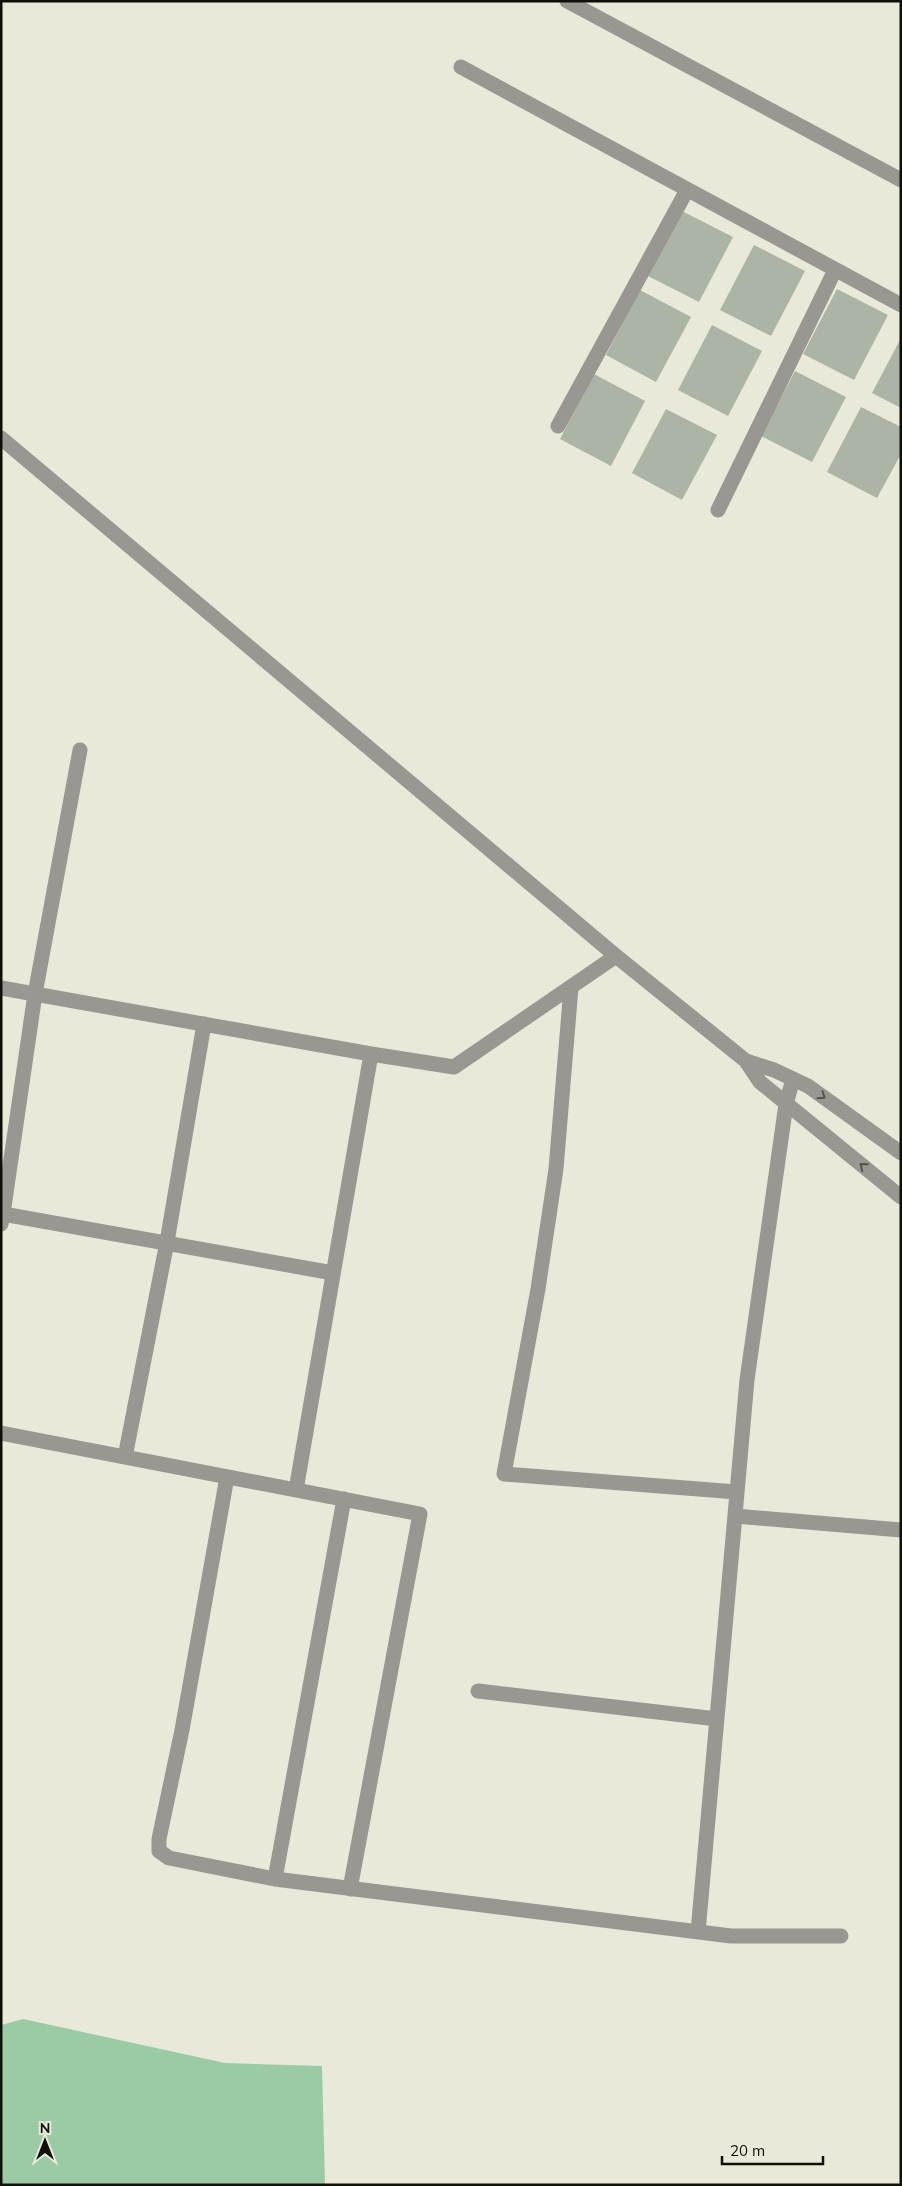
<svg xmlns="http://www.w3.org/2000/svg" width="902" height="2186" viewBox="0 0 902 2186" font-family="Mulish,sans-serif">
	<style>
		.water { fill: #9bcba5 }
		.building { fill: #acb4a6 }
		.lines { fill: none; stroke-linecap: round; stroke-linejoin: round }
		.minor { stroke: #999791; stroke-width: 15 }
		.oneway { stroke: #54544e }
	</style>
	<rect width="100%" height="100%" fill="#e8e9d9"/>
	<!-- water -->
	<path class="water" d="M23 2019 225 2063 322 2066 325 2185H1V2025Z"/>
	<!-- building -->
	<path class="building" d="M682 211 733 237 699 302 648 276Z
		M754 245 805 271 771 336 720 310Z
		M837 289 888 315 854 380 803 354Z
		M640 290 691 317 656 382 606 355Z
		M712 325 762 351 728 416 678 390Z
		M901 338V408L872 393Z
		M795 371 846 397 812 462 761 436Z
		M594 374 645 401 611 466 560 439Z
		M861 407 901 427V454L877 498 827 472Z
		M666 409 717 435 682 500 632 473Z"/>
	<g class="lines">
		<!-- minor -->
		<path class="minor" d="M567 1 901 180
			M461 67 901 305
			M558 426 687 190
			M1 438 616 956 746 1061 760 1082 901 1197
			M718 510 835 270
			M1 988 371 1054 454 1067 616 956
			M571 988 556 1169 538 1289 504 1474 737 1492
			M746 1061 774 1070 808 1086 901 1153
			M1 1214H3L35 994 80 750
			M1 1224 3 1214 333 1273
			M1 1433 420 1514 350 1889
			M125 1457 167 1242 204 1024
			M227 1477 182 1730 159 1839V1851L169 1858 275 1879
			M296 1490 371 1054
			M344 1499 275 1879 731 1936H841
			M735 1516 901 1530
			M478 1691 717 1719
			M698 1932 747 1380 786 1104 793 1079"/>
	</g>
	<!-- one-way arrows -->
	<defs><path id="oneway-chevron" d="M-2-3.5L2.5 0L-2 3.5" fill="none" stroke-width="1.6" stroke-linecap="round" stroke-linejoin="round" transform="scale(1.25)"/></defs>
	<g class="oneway">
		<use href="#oneway-chevron" transform="translate(822 1096) rotate(35)"/>
		<use href="#oneway-chevron" transform="translate(863 1166) rotate(-141)"/>
	</g>
	<!-- border -->
	<rect width="902" height="2186" fill="none" stroke="#10100b" stroke-width="5"/>
	<!-- north arrow -->
	<g transform="translate(45 2141)" stroke="#e8e9d9" stroke-width="4" paint-order="stroke">
	<path d="M0-4L9 19L0 12L-9 19Z" fill="#10100b"/>
	<text y="-8" font-size="14" font-weight="bold" text-anchor="middle" fill="#10100b">N</text>
	</g>
	<!-- scale -->
	<path d="M722 2156v8h101v-8" fill="none" stroke="#10100b" stroke-width="2.5"/>
	<text x="730" y="2156" font-size="15" fill="#10100b" stroke="#e8e9d9" stroke-width="4" paint-order="stroke">20 m</text>
</svg>
